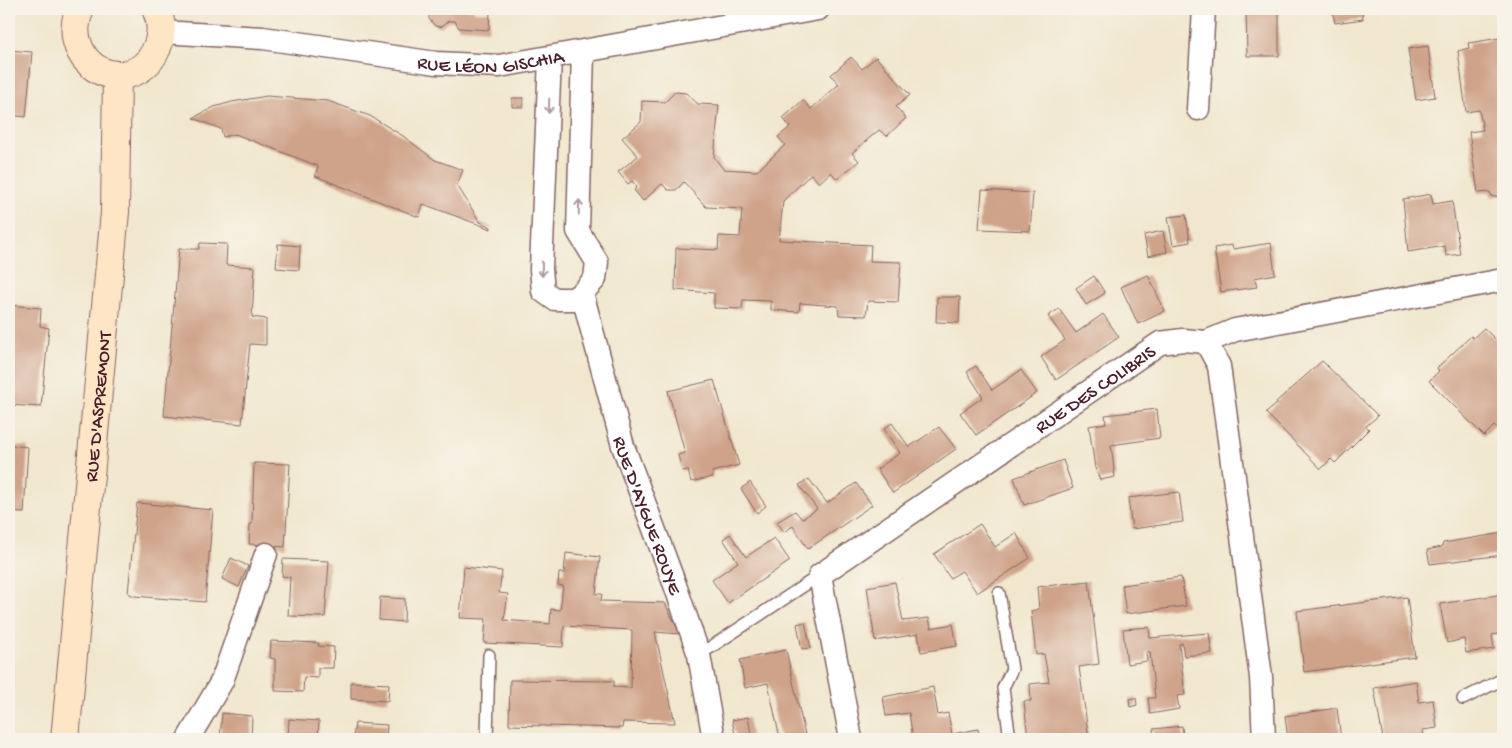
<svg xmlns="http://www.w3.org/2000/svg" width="1512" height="748" viewBox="0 0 1512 748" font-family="'Gochi Hand',sans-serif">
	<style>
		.building { fill: #cfa389 }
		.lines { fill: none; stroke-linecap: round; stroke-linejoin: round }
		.service-casing { stroke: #846564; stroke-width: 14 }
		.minor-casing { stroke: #846564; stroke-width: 25 }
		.secondary-casing { stroke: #846564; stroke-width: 30 }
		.service { stroke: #fff; stroke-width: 11 }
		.minor { stroke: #fff; stroke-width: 22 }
		.secondary { stroke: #fee5c5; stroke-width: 28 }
		.oneway { stroke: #ae9aa0 }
		.labels { text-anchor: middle; stroke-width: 5; stroke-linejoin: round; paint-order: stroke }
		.street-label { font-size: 19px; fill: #4a1f2b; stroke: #f7f3e8 }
	</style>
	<rect width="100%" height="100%" fill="#f7f3e8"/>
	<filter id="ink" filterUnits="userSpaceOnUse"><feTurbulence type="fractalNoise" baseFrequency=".02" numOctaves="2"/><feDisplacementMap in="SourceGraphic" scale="10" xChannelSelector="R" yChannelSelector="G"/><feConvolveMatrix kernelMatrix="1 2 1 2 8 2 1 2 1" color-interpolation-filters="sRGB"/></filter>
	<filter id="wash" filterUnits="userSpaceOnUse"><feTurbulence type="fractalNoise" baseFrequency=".0096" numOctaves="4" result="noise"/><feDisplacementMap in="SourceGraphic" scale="20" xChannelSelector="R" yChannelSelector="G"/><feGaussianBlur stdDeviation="1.12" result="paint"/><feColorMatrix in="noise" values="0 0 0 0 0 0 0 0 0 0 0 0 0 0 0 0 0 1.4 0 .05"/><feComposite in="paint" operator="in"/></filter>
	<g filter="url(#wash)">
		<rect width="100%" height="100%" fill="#f1e7ce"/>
		<g id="blocks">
			<!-- building -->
			<path class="building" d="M430 9H474V12H490L489 30 459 28 455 21H448L441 27 435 26 429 19Z
				M1246 9H1285V12L1279 13V56H1247Z
				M1332 9H1362L1363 19 1335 23Z
				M1500 38 1501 43H1503V195L1492 197 1490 192 1478 193 1469 132 1483 130 1479 110 1466 112 1458 51 1469 48 1468 43Z
				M1428 46 1435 97 1416 100 1408 49Z
				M9 50 32 52 26 117 9 115Z
				M851 57 862 69 876 57 910 95 896 107 906 118 887 136 879 130 852 153 859 161 837 179 831 172 819 183 811 174 783 201 779 240 871 245 870 261 901 262 898 302 868 301 866 316 839 315 838 306 800 303 799 312 771 310V301L743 300 742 309 714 308V293L675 290 676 248 718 250 719 236 740 237 742 209 706 207 684 182 676 190H668L662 184 643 201 634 190 637 187 632 181 628 184 618 172 638 156 622 138 641 122 642 101 665 102 675 92 686 93 698 104 719 105 714 157 723 169 757 171 785 145 778 137 790 127 783 118 803 100 811 109 839 84 831 75Z
				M267 96 328 101 370 116 403 136 435 160 463 170 457 185 480 222 491 227V229L423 204 419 217 315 176 318 166 235 134 223 137 221 129 193 118 214 107 232 102Z
				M512 98H523V107H512Z
				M982 190 1033 193 1030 231 979 229Z
				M1431 194 1433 204 1452 201 1460 254 1446 256 1445 246 1408 252 1403 199Z
				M1186 215 1190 242 1173 245 1168 217Z
				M1163 231 1167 252 1148 256 1144 235Z
				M200 243 227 244 226 265 255 267 252 317 266 319V345L250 344 242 424 164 416 179 249H199Z
				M1271 243 1275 274 1255 278 1257 287 1221 292 1214 248 1232 245 1233 249Z
				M278 244 300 246 299 270 276 268Z
				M1148 275 1165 311 1138 324 1121 287Z
				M1094 276 1105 293 1086 305 1076 288Z
				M937 297H960L959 323 936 322Z
				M9 305 41 308 40 326 49 328 41 407 9 405Z
				M1059 309 1076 333 1103 314 1119 337 1056 380 1041 357 1065 340 1048 316Z
				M1484 328 1503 347V421L1496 428 1494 426 1484 436 1429 381 1439 371 1437 368 1471 336 1473 338Z
				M1322 361 1378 416 1366 426 1369 429 1335 463 1331 459 1321 469 1266 413 1277 404 1276 402Z
				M976 366 992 390 1021 370 1037 393 976 435 960 413 983 397 967 372Z
				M714 380 739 465 712 472 713 477 691 482 688 470 682 471 678 455 685 453 668 391Z
				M1157 409 1160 438 1111 445 1115 477 1100 480 1095 468 1089 426 1106 423 1105 415Z
				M892 423 909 447 939 427 956 449 893 493 877 469 900 453 884 429Z
				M9 445 28 447 24 513 9 512Z
				M1063 460 1073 488 1024 505 1014 478Z
				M254 463 290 464 285 547 249 544 250 524H252Z
				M809 479 827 503 856 483 872 505 808 549 793 526 784 532 777 522 795 511 802 519 817 509 799 485Z
				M750 482 766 506 757 513 741 489Z
				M1179 492 1183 522 1132 529 1128 498Z
				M137 503 213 510 205 602 134 596 128 593Z
				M980 524 995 547 1016 533 1030 558 977 593 962 571 950 578 934 554Z
				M1503 533V555L1430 564 1427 550 1442 547 1443 543Z
				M730 534 746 557 774 538 790 561 728 603 712 580 738 562 723 539Z
				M566 553 600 557 596 594H602L601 601 665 603 680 634 655 632 675 723 623 722 622 728 509 725 510 680 614 681V687L631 688 632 630 564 626 563 647 484 643 486 619 460 618 464 567 502 571 499 593 508 594 504 620 550 624 551 609 560 610 563 586 558 585 559 573H564Z
				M231 558 248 566 239 587 222 579Z
				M283 559 329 561 325 617 288 616 290 577 282 576Z
				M1181 577 1186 606 1126 614 1122 585Z
				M1089 581 1099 664 1079 667 1089 739H1028L1024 701H1031L1030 684 1049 682 1044 654 1036 655 1031 611 1039 609 1037 587Z
				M895 582 903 621 929 618 931 628 953 624 957 646 921 652 918 634 875 641 867 587Z
				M1503 594V633L1492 635 1494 649 1466 653 1464 639 1447 643 1440 604Z
				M380 597 405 599 404 622 379 620Z
				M1407 597 1415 657 1304 672 1297 611Z
				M805 622 811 648 802 649 797 624Z
				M1149 627 1150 638 1209 633 1212 653 1184 656 1182 643 1179 644 1185 695 1177 696 1179 709 1150 714 1148 698H1155L1150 652H1146L1147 661 1127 664 1123 629Z
				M271 641 319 643 318 646 334 647 333 668H318V678L304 677 303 692 275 691V659L270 658Z
				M786 650 792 677 806 739H780L768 683 745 688 740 660Z
				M1416 681 1419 702 1433 700 1437 728 1423 730 1424 739H1383L1374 688Z
				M351 682 389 684 388 701 351 699Z
				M933 687 938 715 948 713 952 734 978 729 980 739H913L909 713 886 716 883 697Z
				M1136 698 1137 705 1130 707 1129 699Z
				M1337 708 1341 739H1288L1285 716Z
				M222 713 252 716 251 739H220Z
				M748 717 752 739H736L732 720Z
				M289 719 319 721 318 739H288Z
				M355 723 387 725 386 739H353Z
				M1182 726 1183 739H1154L1153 729Z"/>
		</g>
	</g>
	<g filter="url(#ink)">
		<use href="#blocks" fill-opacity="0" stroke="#846564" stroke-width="1"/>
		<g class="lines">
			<defs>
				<path id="service" d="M999 593 1012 669 1003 688 1010 739
					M699 655 820 575
					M1463 699 1503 679
					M487 739 489 655
					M1248 739 1264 736"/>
				<g id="minor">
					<path id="s1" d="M162 32 263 38 436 63 499 66 818 9"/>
					<path d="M550 58 541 269 543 291 554 299H573L582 293 595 279 597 262 578 231 583 52"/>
					<path d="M1198 109 1204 9"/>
					<path id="s2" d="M582 293 623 446 675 585 699 655 714 739"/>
					<path d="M1206 342 1235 330 1503 280"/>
					<path d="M188 739 222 681 266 554"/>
					<path id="s3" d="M851 739 820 575 1160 343 1183 340 1206 342 1219 366 1261 677 1264 739"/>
				</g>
				<g id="secondary">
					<path d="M80 9C67 37 83 72 116 75 151 77 170 36 156 9"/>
					<path id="s4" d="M65 739 115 212 117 75"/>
				</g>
			</defs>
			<!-- service casing -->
			<use href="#service" class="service-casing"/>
			<!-- minor casing -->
			<use href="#minor" class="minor-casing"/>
			<!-- secondary casing -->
			<use href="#secondary" class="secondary-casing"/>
			<!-- service -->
			<use href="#service" class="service"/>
			<!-- minor -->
			<use href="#minor" class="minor"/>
			<!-- secondary -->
			<use href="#secondary" class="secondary"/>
		</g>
		<!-- one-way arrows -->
		<defs><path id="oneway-shaft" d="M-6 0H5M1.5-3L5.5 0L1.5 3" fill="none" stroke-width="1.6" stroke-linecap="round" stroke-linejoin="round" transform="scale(1.25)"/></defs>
		<g class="oneway">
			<use href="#oneway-shaft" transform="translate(549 106) rotate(92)"/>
			<use href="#oneway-shaft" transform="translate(579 207) rotate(-88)"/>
			<use href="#oneway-shaft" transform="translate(542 269) rotate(89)"/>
		</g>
	</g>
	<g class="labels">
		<!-- street labels -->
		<g class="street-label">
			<text dy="7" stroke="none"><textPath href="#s1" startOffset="331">RUE LÉON GISCHIA</textPath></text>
			<text dy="7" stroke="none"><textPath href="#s3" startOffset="499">RUE DES COLIBRIS</textPath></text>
			<text dy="7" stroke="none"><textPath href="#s4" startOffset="334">RUE D'ASPREMONT</textPath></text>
			<text dy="7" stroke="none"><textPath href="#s2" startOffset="232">RUE D'AYGUE ROUYE</textPath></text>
		</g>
	</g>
	<!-- margin -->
	<rect width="1512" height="748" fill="none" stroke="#f7f3e8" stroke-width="30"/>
</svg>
